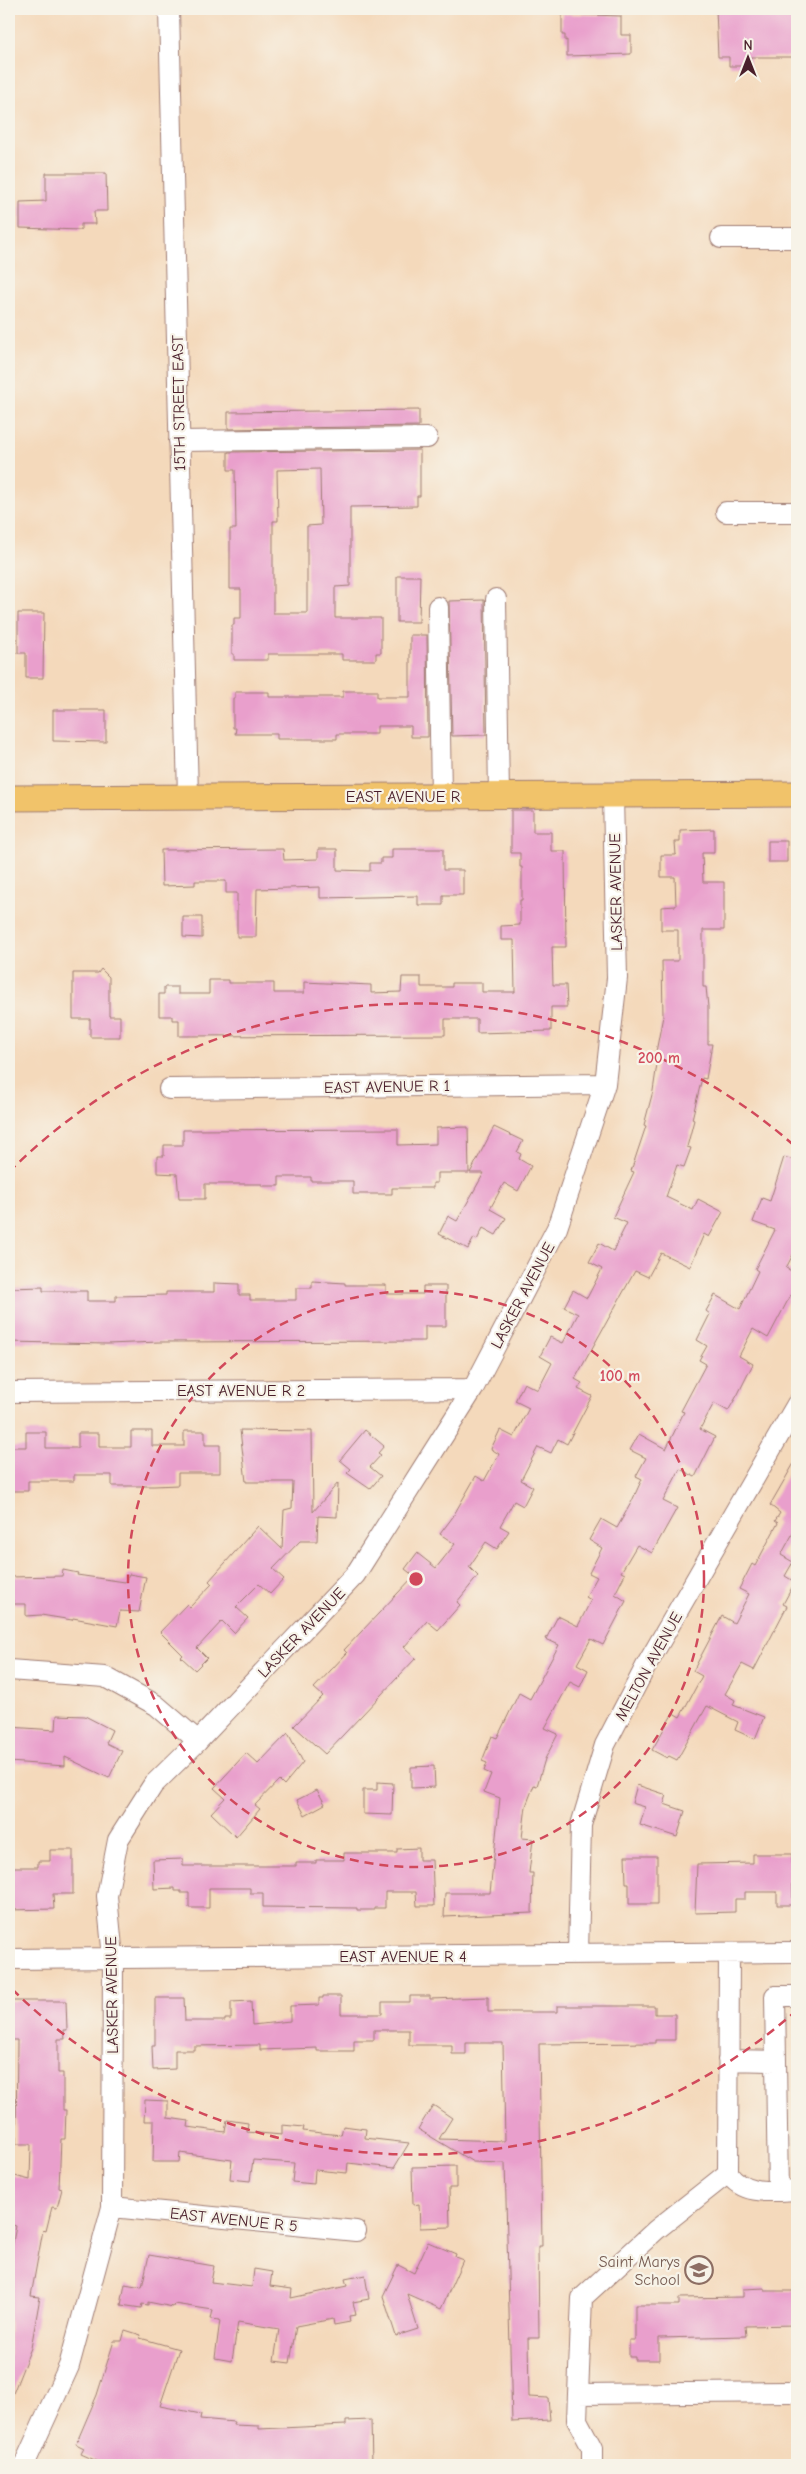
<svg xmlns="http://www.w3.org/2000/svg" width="806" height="2474" viewBox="0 0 806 2474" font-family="'Comic Neue',sans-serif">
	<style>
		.building { fill: #e99fcc; fill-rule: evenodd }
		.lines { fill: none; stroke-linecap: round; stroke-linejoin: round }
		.minor-casing { stroke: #9f7c73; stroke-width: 22 }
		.major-casing { stroke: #9f7c73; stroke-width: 27 }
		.minor { stroke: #fff; stroke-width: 20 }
		.major { stroke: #f1c36a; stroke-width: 25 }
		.ring { fill: none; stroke: #d1495b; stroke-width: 2.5; stroke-dasharray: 9 6 }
		.labels { text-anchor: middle; stroke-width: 4.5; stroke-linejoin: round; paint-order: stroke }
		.street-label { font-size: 16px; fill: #4a1f2b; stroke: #f7f3e8 }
		.education-label { font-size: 16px; fill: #785e54; stroke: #f7f3e8; text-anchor: end }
		.centre { fill: #d1495b; stroke: #f7f3e8; stroke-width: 2.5 }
		.ring-label { font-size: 15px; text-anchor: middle; font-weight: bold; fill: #d1495b; stroke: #f7f3e8; stroke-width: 4.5; stroke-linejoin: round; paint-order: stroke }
	</style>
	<rect width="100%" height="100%" fill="#f7f3e8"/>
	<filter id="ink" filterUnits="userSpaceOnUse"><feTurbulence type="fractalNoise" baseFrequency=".02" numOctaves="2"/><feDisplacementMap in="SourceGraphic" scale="10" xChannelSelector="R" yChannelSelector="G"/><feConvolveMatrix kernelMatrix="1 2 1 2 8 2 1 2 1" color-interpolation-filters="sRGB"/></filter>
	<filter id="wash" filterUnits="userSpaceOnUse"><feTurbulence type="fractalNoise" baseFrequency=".0096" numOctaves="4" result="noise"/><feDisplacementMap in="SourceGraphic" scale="20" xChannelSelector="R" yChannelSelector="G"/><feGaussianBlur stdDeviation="1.12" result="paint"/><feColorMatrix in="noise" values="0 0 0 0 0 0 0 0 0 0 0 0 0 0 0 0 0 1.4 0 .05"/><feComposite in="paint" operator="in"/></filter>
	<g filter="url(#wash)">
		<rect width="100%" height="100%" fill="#f4d9bb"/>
		<g id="blocks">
			<!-- building -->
			<path class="building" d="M716 9H797V57H750V66H729V57H718Z
				M562 14 621 16V35H631V54L567 56V40L565 41V35H562Z
				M46 173H106L107 211H94L95 224H81V230L20 228V202L46 201Z
				M419 410V426L228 429V412Z
				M420 450V496H417V506L350 507V586L335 587V618H381V653H376V660H342V654H268V660H234V654H232V625H234V618H241V589H230V529H236L235 470H228V452ZM320 469 321 525 307 526V613H273V521H278L277 470Z
				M397 576H420L419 622H397Z
				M484 600 486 735 452 736 449 601Z
				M18 613H44L43 678H26V653H18Z
				M410 635H427L428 737H411V726H377V734H337V739H277V734H235L236 728H233V698H235V692H269V697H343V691H377V697H410Z
				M53 710H106V742L53 741Z
				M511 810H533V832H551V851H565L566 947H552L553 985H566L567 1007H551V1031L477 1033V1019H445V1035L179 1036V1020H172V1016H159V994H164V987H178V994H209V980H228V983H274V993H304V982L371 985V993L401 992 402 977H421V987H452V983H482V992H515L514 940H501V926L520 925V900H522V867H520V853H511Z
				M714 829V853H702L703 882H724V930H703V987H706L708 1007V1044H712L706 1079 702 1078 692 1119 694 1120 687 1147 691 1148 684 1167 677 1165 666 1197 693 1210 698 1199 723 1212 709 1237 704 1234 690 1267 661 1253 648 1277 635 1271 575 1379 582 1383 578 1389 592 1396 567 1444 558 1439 551 1453 538 1447 521 1480 533 1487 523 1506 514 1501 500 1526 509 1531 497 1549 486 1542 469 1567 478 1576 457 1602 460 1605 438 1630 427 1621 404 1647 416 1658 325 1754 294 1726 323 1696 314 1688 347 1653 344 1650 414 1576 405 1569 417 1553 436 1568 455 1544 440 1534 452 1518 476 1476 484 1481 499 1454 491 1449 500 1430 514 1437 529 1408 515 1401 524 1383 538 1390 552 1363 540 1356 550 1337 563 1343 578 1314 564 1307 573 1290 587 1298 602 1269 589 1262 599 1243 613 1251 627 1223 613 1217 634 1172 631 1171 646 1126 644 1125 653 1091 658 1057H655L663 1016 662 961H678V930H661V907L676 906 675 877H661V855H676L675 842H680V830Z
				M768 841H787V862H768Z
				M283 849 284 860 318 859V849H337V870L370 871V863H381V858H392V849H443V870H463V895H443V905H418V896L320 898V887L257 889 256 937H237V893H226V881H195V885L162 886 161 850Z
				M183 917H202V938L183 937Z
				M101 969 109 977V1016H120V1037H90V1019H73V973H98Z
				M468 1127 469 1173H437V1183H433V1188H392V1194H353V1181H311V1177H279V1186H262V1184H205V1199H179L177 1174 157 1173V1156H164V1145H183V1130L398 1129V1145L436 1144V1128Z
				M494 1127 523 1141 517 1152 521 1154 519 1159 531 1166 518 1191 504 1183 490 1209 506 1218 496 1235 483 1228 477 1240 474 1238 468 1249 439 1234 448 1216 457 1221 484 1173H470Z
				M784 1157 797 1161V1247L786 1268 797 1274V1283L768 1338 753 1329 739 1356 753 1364 738 1394 728 1411 714 1403 700 1429 715 1437 695 1477 680 1469 663 1501 677 1508 652 1553 637 1545 621 1572 625 1574 615 1594 626 1601 603 1645 591 1639 577 1664 588 1670 580 1687 570 1682 545 1728 558 1734 545 1759 537 1786 534 1785 526 1806 522 1838 533 1839 529 1873H533L532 1913 444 1917 445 1893H490L500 1798 484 1792 491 1774 484 1771 487 1763 482 1761 492 1736 497 1738 519 1693 530 1699 559 1645 546 1639 558 1616 578 1626 591 1600 586 1597 597 1577 589 1573 602 1548 589 1540 601 1519 617 1528 632 1501 642 1479 636 1476 646 1458 630 1450 639 1434 666 1449 684 1412 681 1411 706 1364 699 1360 707 1346 697 1340 710 1314 706 1311 715 1295 740 1309 758 1271 755 1269 775 1230 753 1222 762 1198 770 1201Z
				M312 1281 345 1283V1285H386V1294H423V1286H446V1326H425V1341L159 1342 107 1344 9 1342V1288L43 1287V1291H87V1301H116V1296L166 1295V1292H214V1283L239 1284V1295H250V1300H296V1288H312Z
				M240 1430 312 1431 313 1512 338 1483 337 1517 318 1516 317 1541H300L273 1569 284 1579 270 1594 259 1584 236 1607 248 1618 234 1633 222 1621 197 1648 207 1658 195 1670 181 1657 183 1655 160 1632 187 1604 190 1607 212 1584 209 1581 258 1526 282 1549 284 1510 292 1508 293 1482H246Z
				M365 1430 384 1446 378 1453 381 1455 370 1467 381 1476 370 1489 347 1473 351 1469 340 1460Z
				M131 1431H152V1446H184V1431H205V1445H220V1473H178V1485L154 1486H112V1475H74V1481H28V1491H9V1447H26V1432H46V1448H78V1433H99V1447H131Z
				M797 1458V1526L781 1555 793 1562 785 1576 795 1582 783 1604 787 1606 754 1670 742 1664 725 1694 735 1700 733 1705 764 1717 755 1739 735 1730 738 1722 707 1706 677 1760 669 1756 667 1758 652 1750 673 1713 680 1717 702 1676 693 1671 722 1616 734 1623 749 1594 739 1589 752 1564 755 1566 778 1523 775 1521 780 1513 770 1505Z
				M63 1570 78 1573 77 1575 125 1582 129 1574 146 1577 139 1612 120 1611 117 1626 73 1618 72 1620 41 1615 26 1616V1604H13V1600H9V1577L62 1576Z
				M57 1715 85 1716 112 1730 106 1743 122 1751 109 1778 65 1757V1766L9 1762V1727L56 1730Z
				M288 1733 303 1762 284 1785 279 1780 255 1805 260 1809 236 1837 211 1813 225 1798 214 1788 246 1753 258 1764Z
				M434 1766 435 1787 411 1788V1767Z
				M377 1782 393 1783 392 1815 363 1814V1790H377Z
				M637 1785 667 1795 664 1804 685 1811 677 1837 640 1825 645 1807 632 1803Z
				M317 1790 325 1804 305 1815 297 1800Z
				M419 1848V1860H432L434 1906H417L416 1892H385V1908H374V1910H357V1908L263 1907V1893H250V1888H209V1908H189V1893H181V1891H175V1888L154 1889 153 1860 183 1859V1866H296V1863H316V1860H344V1853H397V1849Z
				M50 1850H73V1894H53L54 1909 9 1910V1867H38V1861H50Z
				M753 1854H792L793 1905H777V1892H745V1899H735V1912L695 1913 697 1864 753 1863Z
				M625 1856H657V1904H629V1883H626Z
				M323 1996H341V2014H382V2002H410V1996H430V1999L488 1997V2012H557V2006H655V2014H675V2040H655V2043L539 2044 542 2246H538L539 2338H528L529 2397 548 2398 550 2420 512 2422 505 2163 473 2162 418 2129 433 2105 452 2118 439 2139 505 2141 503 2043H466V2054H452V2045H409V2030H374V2040H354V2051H317V2048L260 2050V2045L194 2046V2050H175V2069L153 2070 152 2046H155V1998H184L185 2021H225V2019H231V2002L251 2001 252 2025 290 2021V2006L319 2005V1998H323Z
				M9 2001H66L67 2030H64L65 2039H58V2073H63V2110H66L65 2139H61L59 2188 62 2189 57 2208 52 2207 46 2231 43 2230 31 2296 40 2297 31 2348 10 2401 9 2264 16 2226 9 2224V2186L11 2175 30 2180 31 2144H16L17 2040H9Z
				M145 2100 168 2101V2118L189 2121 188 2127 225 2132 227 2120 248 2123 247 2132 282 2135V2125L304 2127 303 2131 341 2135 343 2126 366 2129 365 2138 409 2143 394 2168 348 2163 347 2173 315 2170 314 2184 292 2182 294 2163 253 2160 250 2181 230 2179 232 2160 180 2153 179 2162H153L154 2121H144Z
				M456 2166V2188H449L450 2227 420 2228 419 2204 413 2205 412 2167Z
				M428 2242 456 2254 455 2257 463 2260 441 2309 407 2294 418 2329 396 2336 383 2296 398 2265 414 2273Z
				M149 2255 214 2266 211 2282 252 2287 254 2269 272 2272 270 2286 292 2289 291 2298 347 2286 345 2279 365 2275 369 2299 353 2302 356 2315 349 2316 350 2322 334 2325 333 2319 296 2326 290 2363 274 2361 279 2329 238 2322 232 2361 215 2358 220 2320 211 2319 213 2310 174 2304 173 2307 148 2302V2305L142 2304 141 2308 121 2305 125 2284 142 2287Z
				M765 2288V2291H797V2325L745 2326 746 2336 659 2338V2360H635V2357H629V2340H635V2305H679V2298L743 2297V2289Z
				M125 2330 141 2335 140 2338 179 2349 160 2406 201 2414 200 2419 234 2422 233 2425 259 2426V2429L346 2425V2421L371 2420 372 2465H106L81 2454 84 2448 76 2444 97 2395 114 2341H122Z"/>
		</g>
	</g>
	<g filter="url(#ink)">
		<use href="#blocks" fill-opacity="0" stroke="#9f7c73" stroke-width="1"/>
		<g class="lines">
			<defs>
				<path id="minor" d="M169 9 188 797
					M721 238H797
					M179 441 427 438
					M726 512H797
					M496 599 499 796
					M438 607 441 796
					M169 1089 605 1084
					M9 1392 473 1389
					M9 1670 105 1677 156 1705 198 1741
					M729 1953 728 2173C744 2196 772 2191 797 2190
					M578 1954 581 1825 605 1745 646 1666 797 1404
					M9 1959 797 1952
					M728 2060 776 2061
					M728 2173 656 2230 582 2298 578 2394 797 2392
					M778 2191 775 1996H797
					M112 2207 356 2231
					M578 2394 577 2420 592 2448V2465
					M24 2465 69 2366 112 2207 113 1958 107 1896 118 1840 153 1785 198 1741 355 1575 473 1389 557 1228 605 1084 617 978 613 796"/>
				<path id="major" d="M9 798 797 794"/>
			</defs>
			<!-- minor casing -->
			<use href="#minor" class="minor-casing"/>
			<!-- major casing -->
			<use href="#major" class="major-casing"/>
			<!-- minor -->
			<use href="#minor" class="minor"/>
			<!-- major -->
			<use href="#major" class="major"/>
		</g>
	</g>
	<!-- distance rings -->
	<g class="ring">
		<circle cx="416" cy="1579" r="288"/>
		<path d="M797 2010A575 575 0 0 1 9 1986M9 1172A575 575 0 0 1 797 1148"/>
	</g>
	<!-- icons -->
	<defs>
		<symbol id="school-ring" viewBox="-11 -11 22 22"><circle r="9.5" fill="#f7f3e8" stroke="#8d6e63" stroke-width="1.5"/><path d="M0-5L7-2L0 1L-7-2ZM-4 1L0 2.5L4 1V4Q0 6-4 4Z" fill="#8d6e63"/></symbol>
	</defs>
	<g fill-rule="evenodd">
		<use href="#school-ring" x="683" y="2254" width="32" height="32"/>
	</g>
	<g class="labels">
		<!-- street labels -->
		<g class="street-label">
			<text transform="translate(178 403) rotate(-91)" y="6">15TH STREET EAST</text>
			<text x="403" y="802">EAST AVENUE R</text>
			<text transform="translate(615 892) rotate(-91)" y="6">LASKER AVENUE</text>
			<text transform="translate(387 1086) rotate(-1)" y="6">EAST AVENUE R 1</text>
			<text transform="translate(522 1295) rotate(-62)" y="6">LASKER AVENUE</text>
			<text x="241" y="1396">EAST AVENUE R 2</text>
			<text transform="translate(301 1632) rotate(-46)" y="6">LASKER AVENUE</text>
			<text transform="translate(648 1666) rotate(-61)" y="6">MELTON AVENUE</text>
			<text x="403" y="1962">EAST AVENUE R 4</text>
			<text transform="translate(111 1995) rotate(-91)" y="6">LASKER AVENUE</text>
			<text transform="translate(234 2219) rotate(6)" y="6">EAST AVENUE R 5</text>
		</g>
		<!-- education labels -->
		<g class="education-label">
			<text x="680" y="2267">Saint Marys<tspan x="680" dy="18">School</tspan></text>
		</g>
	</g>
	<circle cx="416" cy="1579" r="8" class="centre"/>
	<g class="ring-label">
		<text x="659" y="1063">200 m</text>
		<text x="620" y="1381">100 m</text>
	</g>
	<!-- margin -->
	<rect width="806" height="2474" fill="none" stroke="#f7f3e8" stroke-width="30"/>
	<!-- north arrow -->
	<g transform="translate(748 58)" stroke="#f7f3e8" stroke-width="4" paint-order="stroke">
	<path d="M0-4L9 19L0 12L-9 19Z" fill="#4a1f2b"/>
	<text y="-8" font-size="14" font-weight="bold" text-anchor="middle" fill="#4a1f2b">N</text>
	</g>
</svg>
